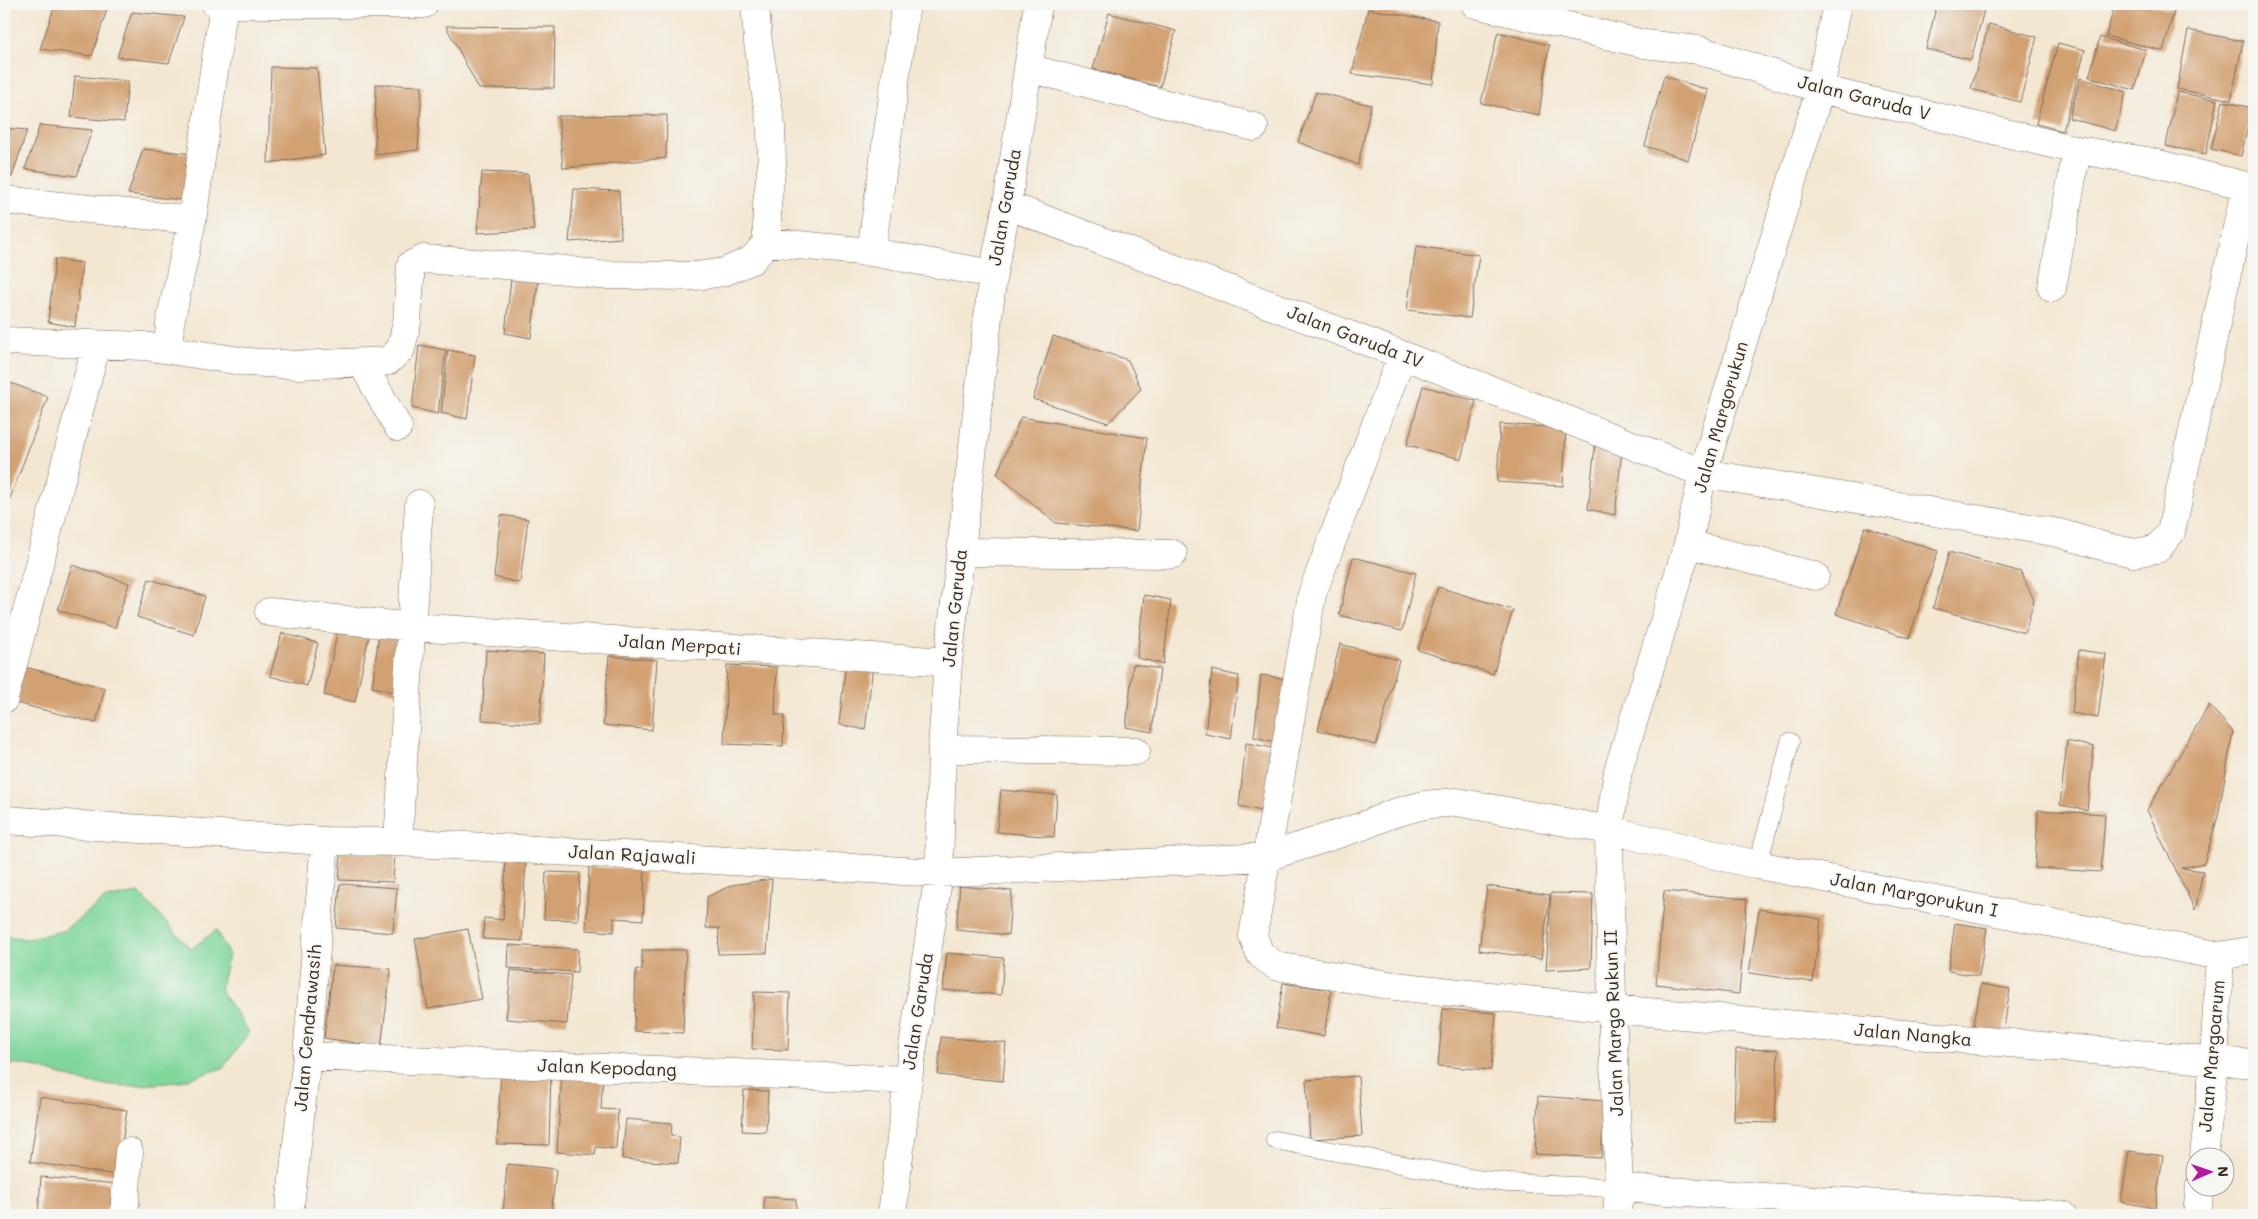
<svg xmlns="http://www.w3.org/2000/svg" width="2258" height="1219" viewBox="0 0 2258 1219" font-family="Mali,sans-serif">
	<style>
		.green { fill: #80d79b; stroke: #5e805c }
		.building { fill: #d2a172 }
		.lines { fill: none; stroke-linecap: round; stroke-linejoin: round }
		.lane-casing { stroke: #7b6c5d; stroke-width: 19 }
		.street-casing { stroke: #7b6c5d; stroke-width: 29 }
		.lane { stroke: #fff; stroke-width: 18 }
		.street { stroke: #fff; stroke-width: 28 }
		.labels { text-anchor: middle; stroke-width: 4; stroke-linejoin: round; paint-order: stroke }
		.street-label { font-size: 18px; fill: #3b2a1e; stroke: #f6f6f2 }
	</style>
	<rect width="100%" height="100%" fill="#f6f6f2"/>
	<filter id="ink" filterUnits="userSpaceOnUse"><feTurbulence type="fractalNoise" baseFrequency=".02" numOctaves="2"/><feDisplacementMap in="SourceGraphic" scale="10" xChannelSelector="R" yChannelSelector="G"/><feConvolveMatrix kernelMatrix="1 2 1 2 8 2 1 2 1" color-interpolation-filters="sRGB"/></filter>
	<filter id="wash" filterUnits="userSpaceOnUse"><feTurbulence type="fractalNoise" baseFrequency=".0096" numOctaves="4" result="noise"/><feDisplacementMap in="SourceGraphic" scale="20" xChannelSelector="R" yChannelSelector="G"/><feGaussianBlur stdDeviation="1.12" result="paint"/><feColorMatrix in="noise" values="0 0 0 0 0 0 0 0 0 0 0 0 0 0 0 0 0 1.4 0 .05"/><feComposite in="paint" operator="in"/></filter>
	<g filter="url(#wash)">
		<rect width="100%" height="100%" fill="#f3e7d2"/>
		<!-- green -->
		<path class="green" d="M139 893 191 949 216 930 229 955 220 990 249 1032 223 1068 178 1082 128 1086 88 1083 28 1065 4 1064V935L26 939 63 931 105 899Z"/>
		<g id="blocks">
			<!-- building -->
			<path class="building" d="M1937 4H1961L1984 10 1971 60 1926 49Z
				M2115 4H2147L2174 11 2163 51 2106 36Z
				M55 5 107 9 92 56 40 49Z
				M1368 9 1438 21 1433 84 1352 74Z
				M132 12 184 17 169 63 117 57Z
				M1109 13 1176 31 1160 87 1093 69Z
				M1989 24 2037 37 2020 102 1971 89Z
				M446 26 555 27 554 88 479 89Z
				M2188 30 2243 41 2231 100 2177 89Z
				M1498 32 1549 45 1539 115 1481 103Z
				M2100 37 2146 50 2135 90 2089 77Z
				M2058 43 2085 50 2063 131 2036 124Z
				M271 67 317 68 325 155 268 163Z
				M75 76 128 81 124 122 71 117Z
				M1664 76 1708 90 1688 160 1645 146Z
				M2080 78 2126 92 2115 131 2069 118Z
				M376 84 422 86 418 150 375 155Z
				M1316 92 1371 105 1358 165 1298 142Z
				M2177 92 2217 100 2206 154 2166 146Z
				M2223 101 2252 108 2241 156 2211 149Z
				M667 115 666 158 563 168 558 116Z
				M40 125 92 130 77 176 25 169Z
				M4 128 27 130 12 177 4 176Z
				M143 149 195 154 181 200 128 194Z
				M482 172 528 174 534 230 477 233Z
				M574 189 619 191 621 238 569 242Z
				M1416 246 1479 255 1470 318 1407 310Z
				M55 259 82 263 75 327 48 322Z
				M512 270 539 274 531 338 505 333Z
				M1053 336 1128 360 1141 389 1108 423 1033 399Z
				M419 345 446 350 438 414 412 408Z
				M448 350 475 355 467 419 441 413Z
				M8 382 48 397 6 509 4 508V393Z
				M1423 386 1476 401 1461 459 1407 445Z
				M1021 417 1147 438 1137 531 1056 523 997 474Z
				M1500 424 1566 428 1563 486 1497 482Z
				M1595 446 1622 451 1615 515 1588 509Z
				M501 515 528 519 520 583 494 577Z
				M1865 527 1938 551 1909 638 1836 614Z
				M1949 552 2021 572 2034 600 2025 633 1933 608Z
				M1353 557 1416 573 1402 631 1339 615Z
				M72 565 129 583 115 628 58 610Z
				M2253 568H2254V602L2249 601Z
				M149 579 205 596 194 635 137 617Z
				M1438 587 1513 610 1493 674 1418 650Z
				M1144 595 1171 600 1163 664 1137 658Z
				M380 625 407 629 399 693 372 687Z
				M338 629 369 636 355 702 324 695Z
				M282 633 318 643 307 686 270 676Z
				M1340 644 1399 660 1376 745 1318 730Z
				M486 650 544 654 540 724 482 720Z
				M2079 650 2106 654 2098 718 2072 713Z
				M609 656 657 660 652 730 603 725Z
				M846 662 873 666 865 730 839 724Z
				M1133 664 1160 669 1152 732 1126 727Z
				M17 665 105 688 96 723 8 701Z
				M727 665 777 667 775 715H784L783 746 724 744Z
				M1212 670 1239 676 1231 739 1205 734Z
				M1261 675 1288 679 1280 743 1254 737Z
				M2209 705 2233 732 2218 816 2204 863 2181 868 2203 871 2195 910 2147 810Z
				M2067 741 2094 747 2087 810 2060 805Z
				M1246 743 1273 748 1266 812 1239 806Z
				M1001 790 1057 795 1054 837 997 832Z
				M2038 810 2105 814 2101 872 2035 868Z
				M341 851 395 854 393 882 339 880Z
				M506 855 526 856 522 941 483 939 484 918 503 920Z
				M589 867 645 869 643 920 614 918V932L586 930Z
				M546 872 580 873 578 920 544 919Z
				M772 879 767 953 718 954 719 928H706L707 897 732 885Z
				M340 884 397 888 393 933 336 928Z
				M960 886 1012 891 1008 935 956 930Z
				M1487 886 1550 895 1541 959 1479 950Z
				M1664 891 1747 899 1739 994 1656 984Z
				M1551 893 1593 894 1591 968 1546 970Z
				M1759 909 1821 919 1813 982 1749 973Z
				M1955 923 1987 928 1979 976 1948 971Z
				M468 929 482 999 428 1009 415 939Z
				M509 945 578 949 577 972 508 968Z
				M642 950H686L683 1033 634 1031 636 969 642 970Z
				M947 953 1004 958 1001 995 943 990Z
				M333 965 391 969 381 1047 324 1038Z
				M511 970 571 975 567 1024 506 1019Z
				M1283 983 1331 990 1324 1036 1276 1028Z
				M1981 984 2010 989 2003 1034 1973 1030Z
				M754 992 790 993 788 1050 752 1049Z
				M1443 1009 1496 1013 1491 1070 1438 1066Z
				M941 1037 1006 1043 1003 1081 938 1075Z
				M1736 1049 1778 1050 1775 1123 1734 1122Z
				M501 1068 551 1071 549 1145 497 1144Z
				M562 1070 603 1072 601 1109 618 1110 616 1149 596 1147 595 1155 557 1152Z
				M1358 1076 1362 1136 1310 1139 1306 1080Z
				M744 1090 768 1091 766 1132 742 1131Z
				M1538 1096 1605 1101 1601 1158 1535 1154Z
				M40 1097 127 1110 117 1175 30 1162Z
				M626 1119 672 1123 671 1136 680 1137 678 1163 622 1159Z
				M2129 1151 2163 1156 2155 1208 2121 1202Z
				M507 1164 556 1169 551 1215 503 1214Z
				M41 1177 118 1184 115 1215H38Z
				M764 1197 796 1199V1215H764Z
				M1364 1210 1433 1213V1215H1364Z"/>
		</g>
	</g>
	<g filter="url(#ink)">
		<use href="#blocks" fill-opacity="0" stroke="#7b6c5d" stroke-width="1"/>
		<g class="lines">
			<defs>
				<path id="lane" d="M1758 865 1790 742
					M1275 1140 1476 1179 1508 1183 1619 1188"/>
				<path id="street" d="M216 4H424
					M906 4 871 252 993 274
					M1475 4 1644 44 1699 50 1820 89 2077 150 2147 161 2254 188
					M1028 68 1254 127
					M4 200 192 220 224 4
					M1007 205 1402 355 1703 473 2059 533 2106 547 2134 553 2157 549 2171 532 2246 186
					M767 242 871 252
					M2052 288 2077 150
					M4 341 144 346 247 362 299 365 388 361 401 349 407 322 411 265 424 259 567 270 598 275 696 276 724 272 752 260 767 242V204L772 164 771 126 758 42 755 4
					M168 349 170 323 192 220
					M1402 355 1312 594 1253 936 1260 954 1276 966 1395 986 1612 1009 2254 1064
					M362 363 398 427
					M1688 544 1815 576
					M961 552 1173 554
					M269 612 412 627 948 662
					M4 699 96 346
					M942 749 1136 751
					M4 820 325 841 398 842 939 873 1267 857 1363 826 1391 814 1424 805 1457 802 1609 830 1758 865 2220 956 2254 950
					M398 842 419 504
					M307 1056 908 1080
					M2204 1156 2214 1062 2220 956
					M1619 1188 2062 1215
					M124 1215 129 1152
					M289 1215 307 1056 325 841
					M892 1215 908 1080 939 873 942 749 948 662 993 274 1007 205 1038 4
					M1617 1215 1619 1188 1612 1009 1609 830 1618 771 1688 544 1703 473 1820 89 1837 4
					M2197 1215 2200 1186"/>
			</defs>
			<!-- lane casing -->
			<use href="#lane" class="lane-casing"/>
			<!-- street casing -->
			<use href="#street" class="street-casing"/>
			<!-- lane -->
			<use href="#lane" class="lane"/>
			<!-- street -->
			<use href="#street" class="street"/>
		</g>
	</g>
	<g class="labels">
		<!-- street labels -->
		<g class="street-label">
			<text transform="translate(1864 98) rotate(14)" y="6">Jalan Garuda V</text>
			<text transform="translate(1005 207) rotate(-80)" y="6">Jalan Garuda</text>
			<text transform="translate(1355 337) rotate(21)" y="6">Jalan Garuda IV</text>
			<text transform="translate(1721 417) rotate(-74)" y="6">Jalan Margorukun</text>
			<text transform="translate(955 608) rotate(-84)" y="6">Jalan Garuda</text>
			<text transform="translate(680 645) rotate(4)" y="6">Jalan Merpati</text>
			<text transform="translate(632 855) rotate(3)" y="6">Jalan Rajawali</text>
			<text transform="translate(1914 895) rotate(11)" y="6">Jalan Margorukun I</text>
			<text transform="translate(918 1011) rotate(-81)" y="6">Jalan Garuda</text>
			<text transform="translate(1614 1023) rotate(-92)" y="6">Jalan Margo Rukun II</text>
			<text transform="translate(308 1028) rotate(-85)" y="6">Jalan Cendrawasih</text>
			<text transform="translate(1913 1035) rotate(5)" y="6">Jalan Nangka</text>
			<text transform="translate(2212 1056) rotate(-85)" y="6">Jalan Margoarum</text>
			<text transform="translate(607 1068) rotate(2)" y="6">Jalan Kepodang</text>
		</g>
	</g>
	<!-- margin -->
	<rect width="2258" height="1219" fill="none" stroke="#f6f6f2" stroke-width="20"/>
	<!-- north arrow -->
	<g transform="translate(2210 1172) rotate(88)"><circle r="24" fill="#f6f6f2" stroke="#aba49d"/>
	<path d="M0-4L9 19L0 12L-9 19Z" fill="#b5179e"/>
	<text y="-8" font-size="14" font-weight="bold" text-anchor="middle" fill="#3b2a1e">N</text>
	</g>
</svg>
